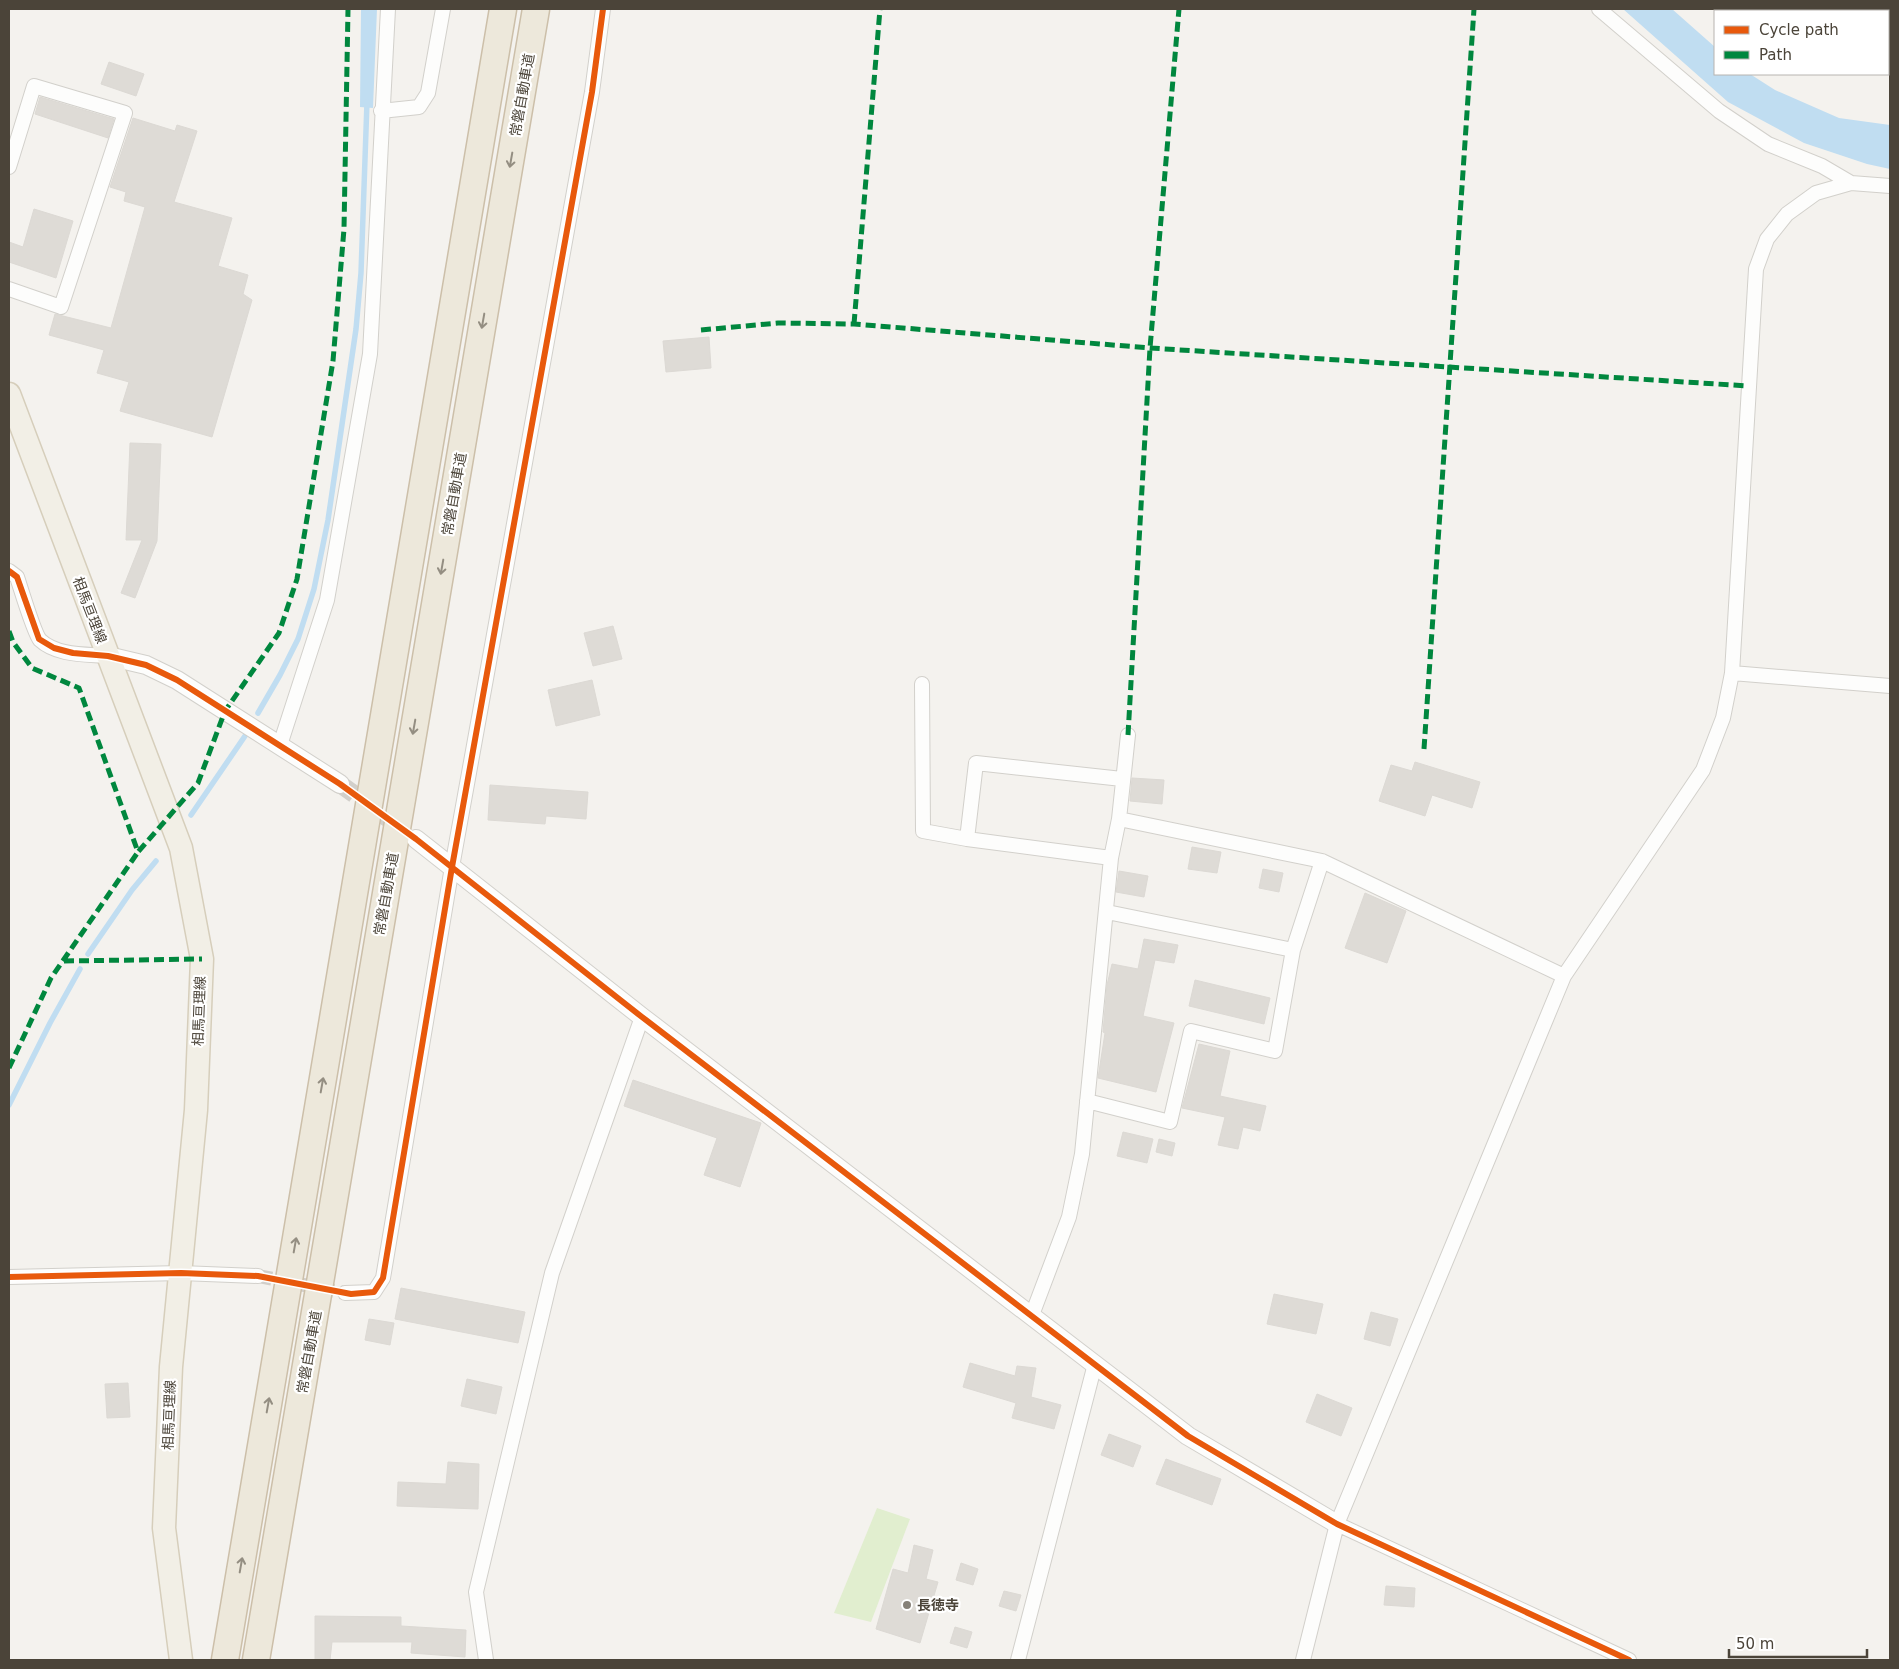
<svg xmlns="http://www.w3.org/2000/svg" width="1899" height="1669" viewBox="0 0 1899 1669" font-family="'DejaVu Sans','Noto Sans JP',sans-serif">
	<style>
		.green { fill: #e1eecf }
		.water { fill: #c0ddf1 }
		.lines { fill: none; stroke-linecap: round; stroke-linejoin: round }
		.stream { stroke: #c0ddf1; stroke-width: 5.5 }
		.building { fill: #dedbd6; stroke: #dcd9d4 }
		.minor-tunnel { stroke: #d2cfca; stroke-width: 14; stroke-dasharray: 14 7; stroke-linecap: butt }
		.tertiary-tunnel { stroke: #d2cfca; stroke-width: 18; stroke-dasharray: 18 9; stroke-linecap: butt }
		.minor-casing { stroke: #d2d0cb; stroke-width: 16 }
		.tertiary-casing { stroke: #d2d0cb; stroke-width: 20 }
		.primary-casing { stroke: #d6cebb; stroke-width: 25 }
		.motorway-casing { stroke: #ccbfa9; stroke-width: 29 }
		.minor { stroke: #fdfdfc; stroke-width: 14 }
		.tertiary { stroke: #fdfdfc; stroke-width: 18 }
		.primary { stroke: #f2efe6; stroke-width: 22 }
		.motorway { stroke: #ede8db; stroke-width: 26 }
		.quiet { stroke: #00873e; stroke-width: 5; stroke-dasharray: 10 5; stroke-linecap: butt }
		.cycleway-casing { stroke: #fff; stroke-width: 9 }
		.cycleway { stroke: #e8590c; stroke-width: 6 }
		.oneway { stroke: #948e82 }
		.poi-dot { fill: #868178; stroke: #fff; stroke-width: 2 }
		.labels { text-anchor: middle; stroke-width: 4.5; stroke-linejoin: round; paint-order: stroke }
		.street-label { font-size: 14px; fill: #4b4439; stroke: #fff }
		.poi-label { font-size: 14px; font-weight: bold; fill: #4b4439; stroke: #fff; text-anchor: start }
	</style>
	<rect width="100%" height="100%" fill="#f4f2ee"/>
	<!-- green -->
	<path class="green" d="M877 1508 910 1519 871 1622 834 1613Z"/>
	<!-- water -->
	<path class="water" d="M361 9H377L373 108 360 107Z
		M1623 9H1672L1715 47V74H1750L1775 90 1839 118 1890 125V169L1867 164 1804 143 1728 102Z"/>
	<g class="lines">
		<!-- stream -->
		<path class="stream" d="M258 713 280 675 298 639 314 589 328 520 356 329 361 273 367 102
			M191 815 245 736
			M88 954 132 890 156 861
			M9 1105 50 1023 80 969"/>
	</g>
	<!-- building -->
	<path class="building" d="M109 62 144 74 136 96 101 84Z
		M40 97 114 119 108 138 35 114Z
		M133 118 175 131 177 125 197 131 174 202 232 218 218 266 248 275 243 294 252 300 212 437 120 411 129 382 97 373 104 350 49 335 55 314 111 328 145 207 124 201 126 192 110 187Z
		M34 209 73 221 56 278 9 262V242L23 247Z
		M709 337 711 368 666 372 663 341Z
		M130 443 161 444 157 541 135 598 121 593 142 540H126Z
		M613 626 622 659 593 666 584 633Z
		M592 680 600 715 556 726 548 690Z
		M1415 762 1480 782 1472 808 1432 795 1425 816 1379 801 1391 765 1412 771Z
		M1132 778 1164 780 1162 804 1130 801Z
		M490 785 588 792 586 819 546 816 545 824 488 820Z
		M1192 847 1221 852 1217 873 1188 869Z
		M1263 869 1283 873 1279 892 1259 888Z
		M1119 871 1148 876 1144 897 1116 892Z
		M1365 893 1406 911 1387 963 1345 948Z
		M1144 939 1178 945 1174 963 1155 960 1143 1016 1174 1023 1156 1092 1098 1078 1105 1033 1103 1032 1107 985 1112 964 1138 969Z
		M1195 980 1270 998 1264 1024 1189 1006Z
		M1199 1044 1230 1051 1220 1096 1266 1106 1260 1131 1243 1127 1238 1149 1218 1145 1225 1117 1182 1108Z
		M633 1080 761 1123 740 1187 704 1175 717 1138 624 1106Z
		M1123 1132 1153 1139 1147 1163 1117 1156Z
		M1159 1139 1175 1143 1172 1156 1156 1152Z
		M401 1288 525 1312 518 1343 395 1319Z
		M1274 1294 1323 1304 1316 1334 1267 1324Z
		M1371 1312 1398 1319 1390 1346 1364 1339Z
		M369 1319 394 1323 390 1345 365 1340Z
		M970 1363 1015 1376 1017 1366 1036 1368 1031 1397 1061 1405 1054 1429 1012 1418 1016 1403 963 1387Z
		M467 1379 502 1387 496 1414 461 1406Z
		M128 1383 130 1417 107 1418 105 1384Z
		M1317 1394 1352 1408 1341 1436 1306 1422Z
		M1109 1434 1141 1446 1133 1467 1101 1455Z
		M1166 1459 1221 1479 1212 1505 1156 1484Z
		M448 1462 479 1464 478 1509 397 1506 398 1482 446 1484Z
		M914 1545 933 1550 926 1579 938 1582 920 1643 876 1629 893 1569 908 1573Z
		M961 1563 978 1569 973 1585 956 1580Z
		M1386 1586 1415 1588 1414 1607 1384 1605Z
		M1004 1591 1021 1595 1016 1611 999 1606Z
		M315 1616 401 1617V1626L466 1630 465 1657 411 1653 412 1642H332L330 1660H315Z
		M955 1627 972 1632 967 1648 950 1643Z"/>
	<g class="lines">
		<!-- minor-tunnel -->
		<path class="minor-tunnel" d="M258 1276 345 1293"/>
		<!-- tertiary-tunnel -->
		<path class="tertiary-tunnel" d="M340 784 404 830"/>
		<defs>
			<path id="minor" d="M1599 9 1719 111 1768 144 1822 166 1851 183
				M381 111 419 107 428 93 443 9
				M9 167 34 86 125 113 61 307 9 289
				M9 571 17 577C21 589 34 633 40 640 57 656 86 654 108 656
				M1732 673 1890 686
				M922 684 923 831 967 839
				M280 745 327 600 370 354 388 9
				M1119 819 1322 861 1564 976
				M1111 858 967 839 976 763 1122 779
				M1107 912 1293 950 1322 861
				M1087 1101 1170 1122 1191 1031 1275 1051 1293 950
				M9 1277 181 1273 258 1276
				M345 1293 374 1292 383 1278 452 867 592 92 603 9
				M1032 1315 1069 1217 1082 1154 1111 858 1119 819 1128 735
				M1337 1524 1629 1660
				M486 1660 476 1592 552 1273 642 1017
				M1018 1660 1095 1364
				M1303 1660 1337 1524 1564 976 1703 770 1723 718 1732 673 1756 269 1767 239 1787 214 1816 193 1851 183 1890 186"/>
			<path id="tertiary" d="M108 656 146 665 177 680 340 784
				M416 839 642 1017 1188 1436 1337 1524"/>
			<path id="primary" d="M9 394 181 848 202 959 196 1110 171 1367 164 1528 181 1660"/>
			<path id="motorway" d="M225 1660 503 9
				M256 1660 536 9"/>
		</defs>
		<!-- minor casing -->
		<use href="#minor" class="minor-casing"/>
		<!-- tertiary casing -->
		<use href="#tertiary" class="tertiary-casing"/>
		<!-- primary casing -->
		<use href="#primary" class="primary-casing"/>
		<!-- motorway casing -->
		<use href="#motorway" class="motorway-casing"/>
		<!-- minor -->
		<use href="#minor" class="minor"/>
		<!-- tertiary -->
		<use href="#tertiary" class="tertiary"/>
		<!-- primary -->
		<use href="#primary" class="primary"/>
		<!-- motorway -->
		<use href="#motorway" class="motorway"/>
		<!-- quiet -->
		<path class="quiet" d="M854 324 880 9
			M701 330 778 323 854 324 1150 348 1748 386
			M9 631 13 642 32 668 79 688 138 852 198 783 225 711 279 633 297 579 333 361 344 229 348 9
			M1128 735 1150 348 1179 9
			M1424 749 1474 9
			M64 961 202 959
			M9 1068 51 978 138 852"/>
		<defs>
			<path id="cycleway" d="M9 571 17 577 39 639 54 648 73 653 108 656 146 665 177 680 340 784 416 839 642 1017 1188 1436 1337 1524 1629 1660
				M9 1277 181 1273 258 1276 351 1294 374 1292 383 1278 452 867 592 92 603 9"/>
		</defs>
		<!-- cycleway casing -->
		<use href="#cycleway" class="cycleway-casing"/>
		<!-- cycleway -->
		<use href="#cycleway" class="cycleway"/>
	</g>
	<!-- one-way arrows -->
	<defs><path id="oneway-shaft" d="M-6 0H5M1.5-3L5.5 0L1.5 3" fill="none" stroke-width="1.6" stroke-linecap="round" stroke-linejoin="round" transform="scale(1.25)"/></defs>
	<g class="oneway">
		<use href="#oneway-shaft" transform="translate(511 160) rotate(100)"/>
		<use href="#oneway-shaft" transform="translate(483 321) rotate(100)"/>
		<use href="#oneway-shaft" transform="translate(442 567) rotate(100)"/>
		<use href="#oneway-shaft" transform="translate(414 727) rotate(100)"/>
		<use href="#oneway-shaft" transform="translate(322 1085) rotate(-80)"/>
		<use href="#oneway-shaft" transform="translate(295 1245) rotate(-80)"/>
		<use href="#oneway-shaft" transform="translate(268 1405) rotate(-80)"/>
		<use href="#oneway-shaft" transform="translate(241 1565) rotate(-80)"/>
	</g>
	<!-- markers -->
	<circle class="poi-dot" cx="907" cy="1605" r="5"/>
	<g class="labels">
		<!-- street labels -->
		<g class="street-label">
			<text transform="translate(522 95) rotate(-80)" y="5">常磐自動車道</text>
			<text transform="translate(454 494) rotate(-80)" y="5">常磐自動車道</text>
			<text transform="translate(90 610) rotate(69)" y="5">相馬亘理線</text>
			<text transform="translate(386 894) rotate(-80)" y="5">常磐自動車道</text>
			<text transform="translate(199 1011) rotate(-88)" y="5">相馬亘理線</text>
			<text transform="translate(309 1352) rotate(-80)" y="5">常磐自動車道</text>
			<text transform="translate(169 1415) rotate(-88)" y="5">相馬亘理線</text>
		</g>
		<!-- poi labels -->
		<g class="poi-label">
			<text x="917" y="1610">長徳寺</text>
		</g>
	</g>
	<!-- border -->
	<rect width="1899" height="1669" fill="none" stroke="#4b4439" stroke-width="20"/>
	<!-- legend -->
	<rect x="1714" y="10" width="175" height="65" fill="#ffffff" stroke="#b7b4b0"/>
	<rect x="1724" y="26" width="25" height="8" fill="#e8590c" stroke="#b7b4b0"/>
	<text x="1759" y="35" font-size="15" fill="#4b4439">Cycle path</text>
	<rect x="1724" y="51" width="25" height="8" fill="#00873e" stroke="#b7b4b0"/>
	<text x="1759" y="60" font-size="15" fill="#4b4439">Path</text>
	<!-- scale -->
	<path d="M1729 1649v8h138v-8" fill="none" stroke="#4b4439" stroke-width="2.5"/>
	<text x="1736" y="1649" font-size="15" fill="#4b4439" stroke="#ffffff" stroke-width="4" paint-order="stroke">50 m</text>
</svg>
